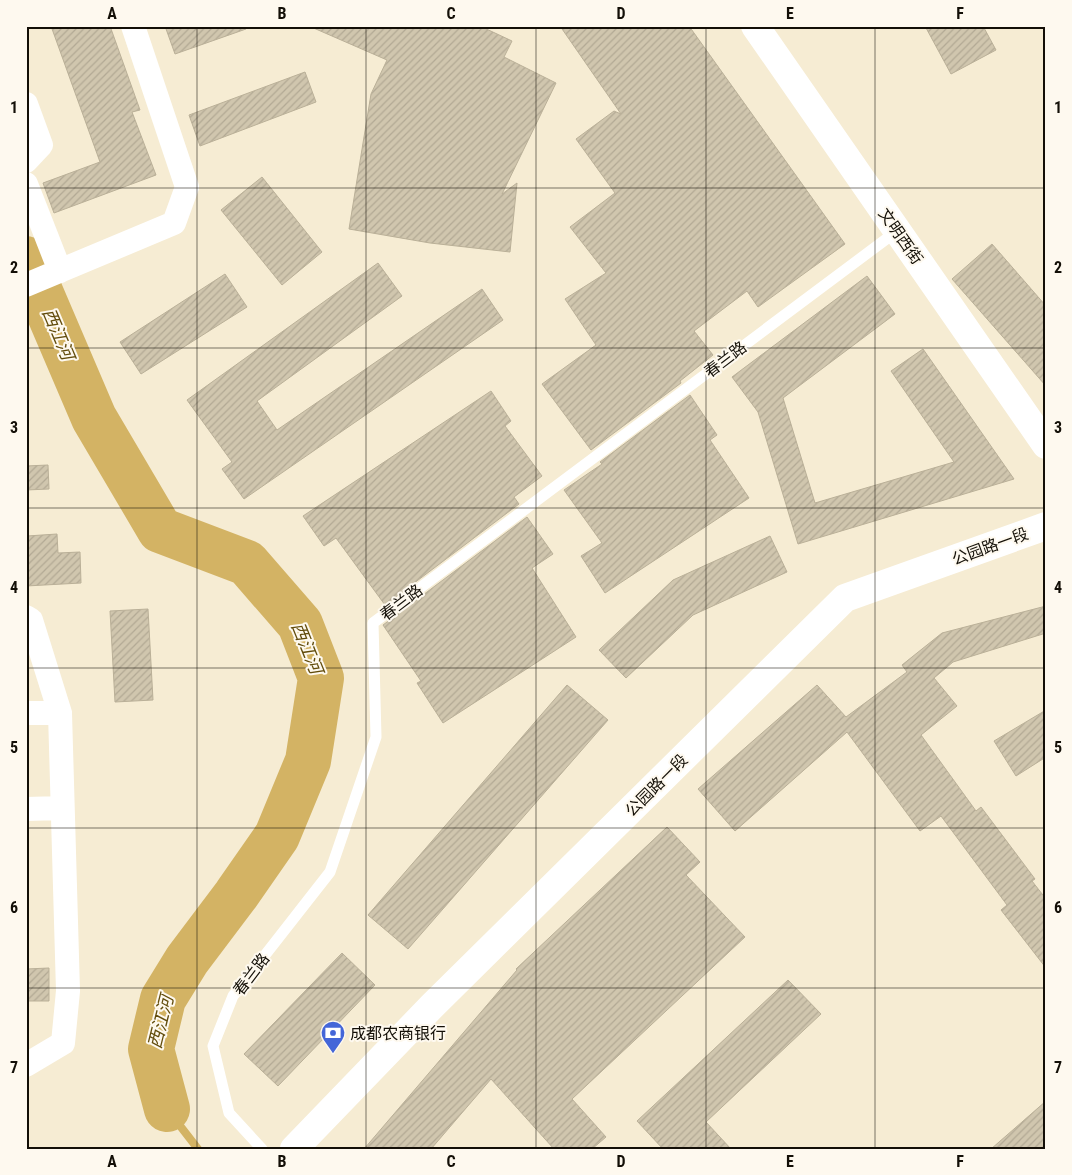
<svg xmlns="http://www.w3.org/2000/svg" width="1072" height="1175" viewBox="0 0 1072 1175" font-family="'Roboto Condensed','Noto Sans SC',sans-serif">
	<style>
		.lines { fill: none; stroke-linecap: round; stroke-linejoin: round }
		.stream { stroke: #d3b364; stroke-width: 8 }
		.river { stroke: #d3b364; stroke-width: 46 }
		.building { fill: url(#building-hatch); stroke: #bab098 }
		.service { stroke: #fff; stroke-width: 11 }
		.minor { stroke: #fff; stroke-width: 24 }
		.tertiary { stroke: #fff; stroke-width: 28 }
		.grid { fill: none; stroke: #130f07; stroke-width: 1; stroke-opacity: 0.55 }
		.labels { text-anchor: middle; stroke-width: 4; stroke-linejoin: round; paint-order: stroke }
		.street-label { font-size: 16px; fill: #130f07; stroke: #fef9ef }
		.poi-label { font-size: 16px; fill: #130f07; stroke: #fef9ef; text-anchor: start }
		.water-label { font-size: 18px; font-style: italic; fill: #624c0c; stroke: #fef9ef }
		.neatline { fill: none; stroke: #130f07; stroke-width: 2 }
		.grid-label { font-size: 16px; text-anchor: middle; font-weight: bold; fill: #130f07 }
	</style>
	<defs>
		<pattern id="building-hatch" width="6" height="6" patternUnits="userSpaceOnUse" patternTransform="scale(1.25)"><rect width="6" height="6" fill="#d0c6ae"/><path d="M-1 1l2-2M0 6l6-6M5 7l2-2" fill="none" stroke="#b2a994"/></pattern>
	</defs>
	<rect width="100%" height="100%" fill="#f6ecd3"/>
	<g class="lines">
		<!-- stream -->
		<path class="stream" d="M167 1109 198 1149"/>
		<!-- river -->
		<path class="river" d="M26 259 94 418 160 530 247 563 300 624 321 678 308 761 277 836 236 895 187 960 163 999 151 1049 167 1109"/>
	</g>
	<!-- building -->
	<path class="building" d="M51 26H110L140 110 132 112 156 175 54 213 43 183 100 162Z
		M165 26H245L246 29 175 54Z
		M309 26H480L512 41 504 57 556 83 502 194 517 183 510 252 430 243 349 229 371 94 387 60Z
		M560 26H689L845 244 758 307 747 291 694 331 713 355 680 381 681 383 591 450 542 384 596 345 565 299 606 273 570 227 615 193 576 139 614 111 621 114Z
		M925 26H983L996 50 951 74Z
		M305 72 316 102 200 146 189 115Z
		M262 177 322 252 282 285 221 210Z
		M992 244 1046 306V386L952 279Z
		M378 263 402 296 257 401 277 430 482 289 503 320 244 499 222 469 232 462 187 400Z
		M225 274 247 307 141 374 120 342Z
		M867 276 895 314 783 398 815 503 954 462 891 371 923 349 1014 479 798 544 758 412 732 377Z
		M491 391 511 421 505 426 542 476 514 497 519 504 385 605 336 538 324 546 303 516Z
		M690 395 717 435 710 440 749 498 605 593 581 556 602 543 564 490 602 464 600 462Z
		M48 465 49 489 26 490V466Z
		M527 517 553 554 532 568 576 637 443 723 417 683 421 681 383 625Z
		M57 534 58 553 80 552 81 583 26 586 27 536Z
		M770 536 787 572 693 615 626 678 599 650 673 580Z
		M1046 606V633L953 662 934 678 957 706 921 735 976 811 981 807 1035 879 1032 881 1046 899V968L1001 910 1007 905 941 816 920 831 847 732 735 831 698 789 817 685 846 717 907 672 902 665 942 633Z
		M148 609 153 700 115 702 110 611Z
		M567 685 608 720 408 949 368 915Z
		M1046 710V757L1016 776 994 741Z
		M667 827 700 862 686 875 745 937 572 1099 606 1137 592 1149H554L491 1079 431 1149H364L517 970 516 969Z
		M342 953 375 985 278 1086 244 1054Z
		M49 968V1001H26V969Z
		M788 980 821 1014 706 1122 731 1149H663L637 1121Z
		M1046 1101V1149H991Z"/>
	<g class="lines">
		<!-- service -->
		<path class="service" d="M262 1149 229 1113 213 1046 233 996 330 872 376 737 373 623 897 231"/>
		<!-- minor -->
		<path class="minor" d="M26 104 41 145 26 161
			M26 184 60 271
			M26 285 174 223 187 187 133 26
			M26 617 31 620 60 713 68 991 63 1043 26 1065
			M26 713H60
			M26 809 62 808"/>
		<!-- tertiary -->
		<path class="tertiary" d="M755 26 1046 445
			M294 1149 432 1006 845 598 1046 526"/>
	</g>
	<!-- grid -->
	<path class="grid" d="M197 26V1149M366 26V1149M536 26V1149M706 26V1149M875 26V1149M26 188H1046M26 348H1046M26 508H1046M26 668H1046M26 828H1046M26 988H1046"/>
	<!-- icons -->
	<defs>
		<symbol id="bank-pin" viewBox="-11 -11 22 30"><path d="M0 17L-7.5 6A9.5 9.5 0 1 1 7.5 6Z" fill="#4466d8" stroke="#fef9ef"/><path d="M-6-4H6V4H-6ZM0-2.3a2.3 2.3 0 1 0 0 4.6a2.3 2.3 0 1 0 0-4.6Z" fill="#fff"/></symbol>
	</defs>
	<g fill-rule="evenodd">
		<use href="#bank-pin" x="319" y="1019" width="28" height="38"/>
	</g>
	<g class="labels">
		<!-- street labels -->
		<g class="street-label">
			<text transform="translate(901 236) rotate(55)" y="6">文明西街</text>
			<text transform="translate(725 359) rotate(-37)" y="6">春兰路</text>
			<text transform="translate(990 546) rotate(-20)" y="6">公园路一段</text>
			<text transform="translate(401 602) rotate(-37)" y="6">春兰路</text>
			<text transform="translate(656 785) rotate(-45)" y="6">公园路一段</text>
			<text transform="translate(251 974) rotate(-53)" y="6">春兰路</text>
		</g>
		<!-- poi labels -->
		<g class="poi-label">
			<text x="350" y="1039">成都农商银行</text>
		</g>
		<!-- water labels -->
		<g class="water-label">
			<text transform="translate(58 334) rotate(67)" y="6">西江河</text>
			<text transform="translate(307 648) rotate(68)" y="6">西江河</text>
			<text transform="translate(161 1022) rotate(-76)" y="6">西江河</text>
		</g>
	</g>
	<!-- border -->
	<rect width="1072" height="1175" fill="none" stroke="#fef9ef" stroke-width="55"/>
	<rect x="28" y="28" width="1016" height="1120" class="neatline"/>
	<g class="grid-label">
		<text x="112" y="19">A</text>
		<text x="282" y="19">B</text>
		<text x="451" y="19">C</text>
		<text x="621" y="19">D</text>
		<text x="790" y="19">E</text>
		<text x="960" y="19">F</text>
		<text x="14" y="113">1</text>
		<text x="1058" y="113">1</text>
		<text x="14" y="273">2</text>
		<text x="1058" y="273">2</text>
		<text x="14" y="433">3</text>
		<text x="1058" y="433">3</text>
		<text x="14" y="593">4</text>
		<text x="1058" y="593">4</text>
		<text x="14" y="753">5</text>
		<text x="1058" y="753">5</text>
		<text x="14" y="913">6</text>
		<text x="1058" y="913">6</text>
		<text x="14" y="1073">7</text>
		<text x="1058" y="1073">7</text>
		<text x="112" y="1167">A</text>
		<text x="282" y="1167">B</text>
		<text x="451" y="1167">C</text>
		<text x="621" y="1167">D</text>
		<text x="790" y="1167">E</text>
		<text x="960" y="1167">F</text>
	</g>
</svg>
